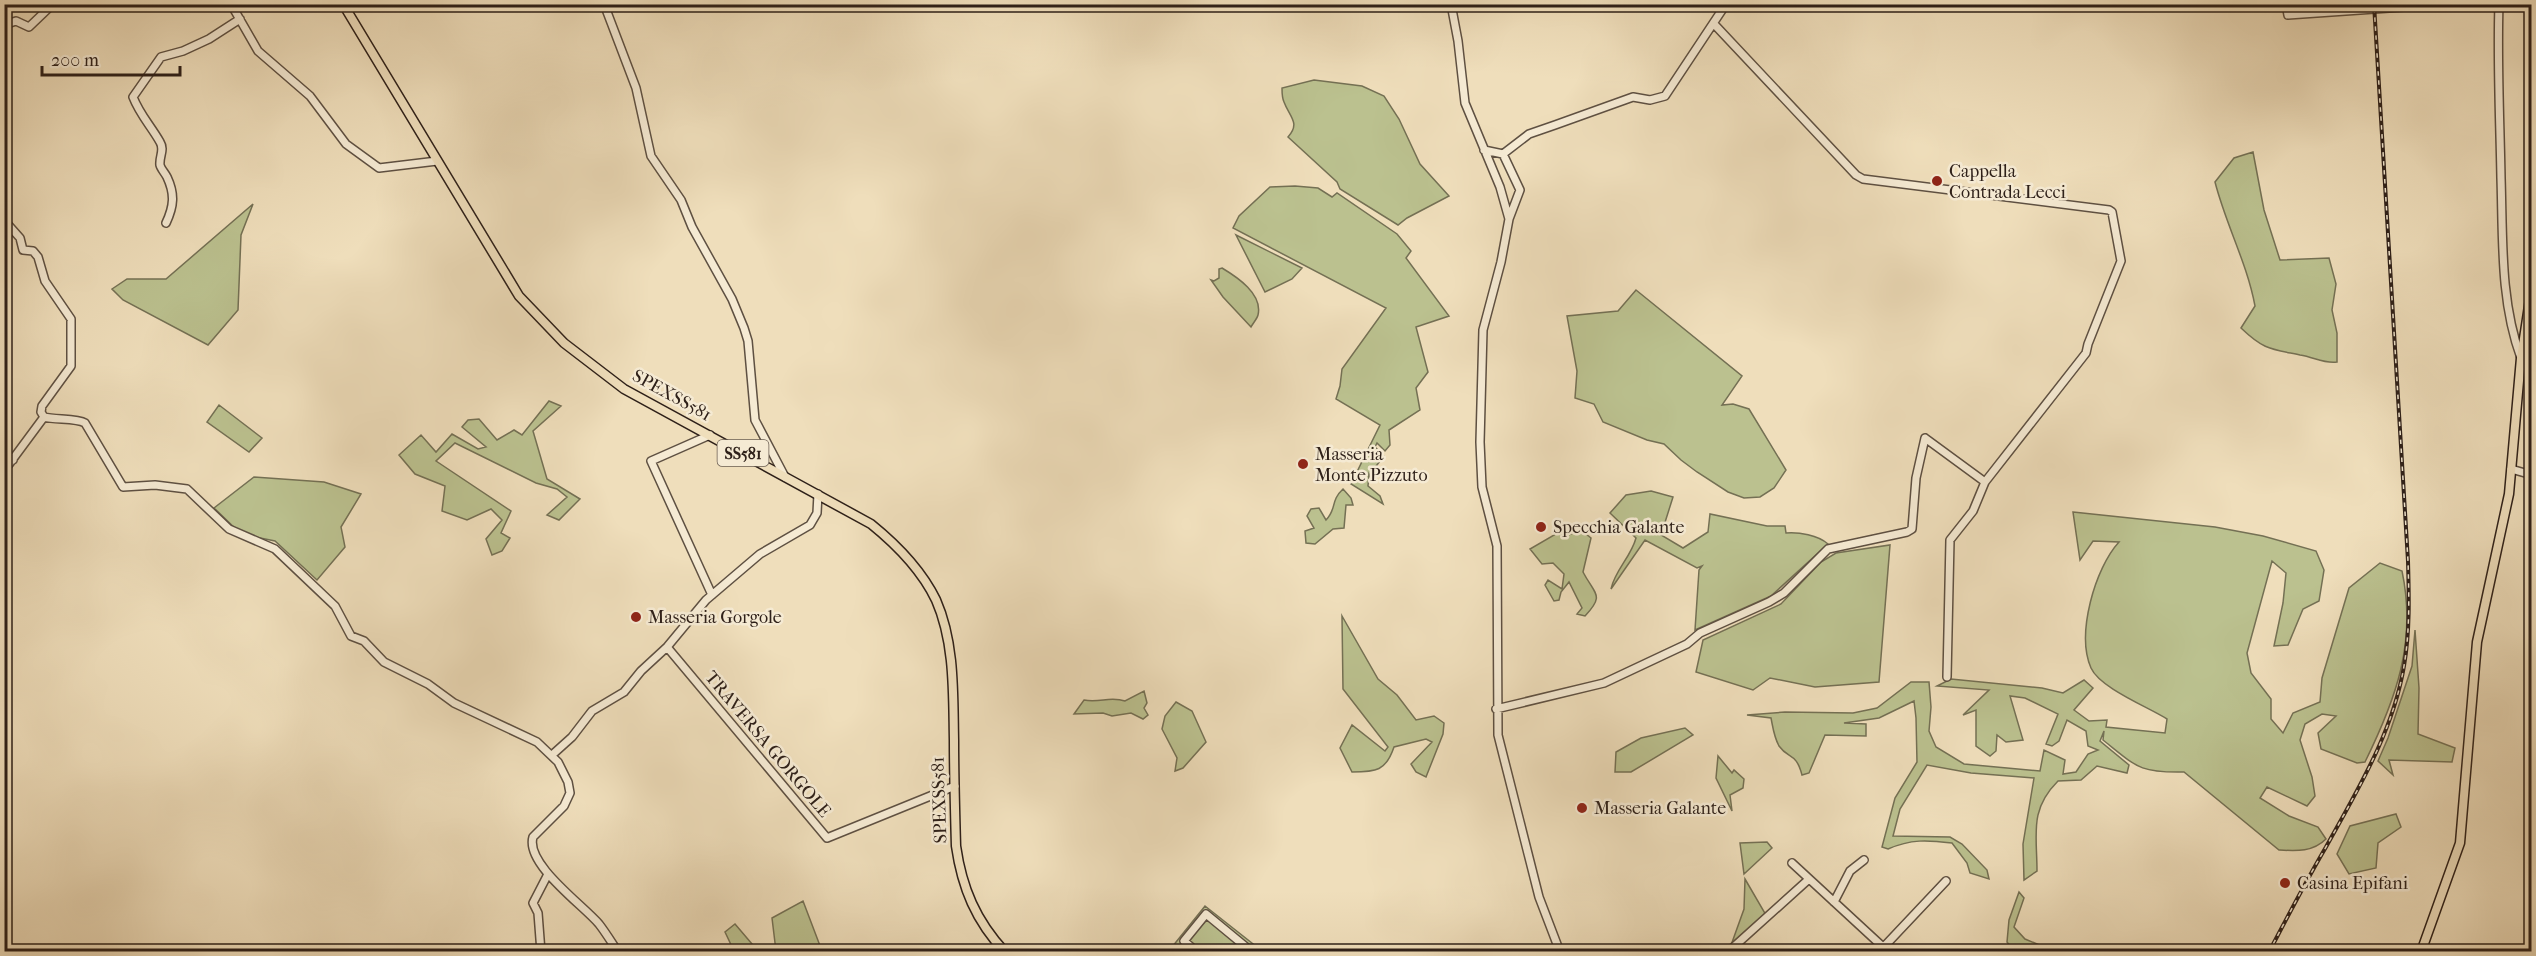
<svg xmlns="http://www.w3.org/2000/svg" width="2536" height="956" viewBox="0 0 2536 956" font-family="'IM FELL French Canon',serif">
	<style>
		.green { fill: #bbc18f; stroke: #747054; stroke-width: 1.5 }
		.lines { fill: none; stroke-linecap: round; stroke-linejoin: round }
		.minor-casing { stroke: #5e5042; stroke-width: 10 }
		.major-casing { stroke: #2e2019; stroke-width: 11 }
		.minor { stroke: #f5ead3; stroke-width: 7 }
		.major { stroke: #efdebb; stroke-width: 8 }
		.rail-casing { stroke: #2e2019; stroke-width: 4 }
		.rail { stroke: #f5ead3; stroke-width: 1.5; stroke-dasharray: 4.5; stroke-linecap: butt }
		.poi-dot { fill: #8f2418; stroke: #f5ead3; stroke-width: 2 }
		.labels { text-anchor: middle; stroke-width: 5; stroke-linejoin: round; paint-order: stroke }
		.shield { fill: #f5ead3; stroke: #6a5d51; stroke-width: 1.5 }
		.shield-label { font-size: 16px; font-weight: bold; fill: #2e2019 }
		.poi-label { font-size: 18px; fill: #2e2019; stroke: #f5ead3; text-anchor: start }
		.street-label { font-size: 18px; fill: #2e2019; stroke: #f5ead3 }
	</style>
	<rect width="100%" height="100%" fill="#efdebb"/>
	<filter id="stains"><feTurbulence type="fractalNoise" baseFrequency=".00333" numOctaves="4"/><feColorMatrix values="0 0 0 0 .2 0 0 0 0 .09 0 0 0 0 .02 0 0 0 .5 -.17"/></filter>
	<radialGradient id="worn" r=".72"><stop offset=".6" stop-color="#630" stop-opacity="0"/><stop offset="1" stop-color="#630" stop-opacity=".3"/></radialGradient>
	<!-- green -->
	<path class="green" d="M1314 80 1362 86 1384 96 1399 119 1420 164 1449 196 1407 218 1398 225 1340 189 1337 182 1288 137C1301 123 1289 116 1284 102 1282 98 1282 92 1282 88Z
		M2253 152 2264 210 2280 260 2329 258 2336 284 2332 310 2337 333V362C2324 364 2314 357 2300 355 2271 349 2264 350 2241 328L2255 306C2247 263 2226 225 2215 182L2234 158Z
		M1295 186 1318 188 1332 197 1337 193 1397 234 1411 251 1406 258 1449 316 1416 327 1428 372 1416 388 1420 410 1389 430 1390 445 1385 451 1377 443 1375 447 1384 456 1373 470 1374 475 1371 478 1369 474 1368 486 1380 496 1383 504 1351 484 1380 425 1336 399 1340 386 1342 369 1386 308 1233 228 1239 216 1270 187Z
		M253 204 241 235 238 310 208 345 123 300 112 289 127 279H166Z
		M1236 235 1302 268 1292 279 1265 292Z
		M1222 268C1237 277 1263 294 1258 315 1257 319 1253 323 1251 327L1223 297 1211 280 1214 281 1219 278V269Z
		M1636 290 1742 376 1722 405 1733 404 1749 409 1786 470 1774 488 1760 497 1744 498 1728 492 1697 472 1681 460 1664 444 1647 440 1603 422 1594 404 1575 398 1577 371 1567 316 1618 311Z
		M549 401 561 406 533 431 547 479 580 499 559 520 547 515 567 497 557 489 536 483 455 443 436 461 511 511 501 533 510 538 502 551 492 555 486 539 502 520 491 509 467 520 442 511 445 486 415 474 399 455 421 435 436 452 452 434 478 449 486 447 462 427 468 420 479 419 497 440 514 430 522 435Z
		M219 405 262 438 249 452 207 422Z
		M254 477 324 482 361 494 341 527 345 547 317 580 275 541 241 534 214 508Z
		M1343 489 1351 498 1353 505H1346L1344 528 1333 529 1315 544 1306 543 1305 531 1314 528 1307 516 1311 509 1319 508 1326 520C1337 509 1330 501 1343 489Z
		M1651 491 1673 497 1661 535 1683 548 1708 532 1710 514 1767 526H1785L1786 533C1799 532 1818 535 1828 544L1771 596 1695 630 1699 570 1702 566 1697 568 1645 540 1611 589C1615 570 1631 557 1636 538L1610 513 1626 495Z
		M2073 512 2215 527 2263 536 2316 551 2324 570 2319 601 2303 609 2288 645 2274 646 2283 603 2286 573 2272 561 2247 653 2251 673 2271 699V719L2283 733 2293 713 2320 702 2322 678 2349 588 2380 563 2402 571C2417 642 2396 699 2365 762L2357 763 2321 749 2318 733 2336 716 2322 714 2305 724 2300 740 2312 777 2315 796 2307 806 2267 787 2260 798 2289 816 2318 827 2326 839C2313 852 2297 851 2279 850L2184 772C2139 773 2137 767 2103 740L2104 731 2100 741 2129 765 2127 773 2097 766 2081 780 2058 781C2029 810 2037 834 2037 871L2024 880 2023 844 2034 778 1971 773 1927 765 1900 809 1893 836 1950 837 1962 844 1987 870 1989 879 1970 873 1967 863 1952 843C1927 840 1911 839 1888 849L1882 847 1895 798 1917 762 1916 718 1914 701 1879 718 1844 723 1866 724V736L1825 735 1809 773 1802 775C1796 752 1789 760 1779 746 1774 737 1773 728 1771 718L1747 715 1785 712 1853 713 1877 708 1911 682H1929L1931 707 1929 731 1936 747 1964 764 2040 771 2044 750 2065 760 2063 774 2076 772 2088 754 2098 750 2088 746 2086 731 2067 720 2059 741 2052 746 2046 744 2058 714 2025 698 2010 696 2023 740 2006 742 1997 735 1996 751 1990 756 1976 746V710L1963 715 1989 690 1937 686 1951 679 2042 688 2063 693 2084 680 2093 688 2074 710 2089 721 2107 720 2106 727 2165 733 2167 719C2148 707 2100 688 2091 668 2076 634 2095 568 2119 542L2093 541 2080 560Z
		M1561 528 1563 537 1581 530 1591 538 1583 572C1595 595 1605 595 1585 616L1577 614 1582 608 1569 582 1561 592 1559 600 1554 601 1545 585 1548 580 1562 589 1564 574 1553 563 1542 564 1530 549 1556 534Z
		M1890 545 1879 682 1815 687 1770 678 1753 690 1696 672 1703 640 1781 604 1821 562 1836 553Z
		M1342 616 1378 679 1397 695 1416 720 1434 716 1444 723 1443 734 1426 777 1416 772 1411 764 1432 742 1426 739 1394 747C1386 771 1376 772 1352 772L1340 748 1352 725 1385 751 1388 747 1343 689Z
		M2415 630 2419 688 2418 734 2455 748 2452 762 2389 760 2393 775 2378 761 2388 738 2412 666Z
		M1144 691 1147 703 1144 708 1148 715 1143 719 1131 713 1112 716 1103 713 1074 714 1084 700C1100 703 1110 696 1125 701Z
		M1176 702 1192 711 1206 742 1183 768 1175 771 1177 758 1162 729 1165 716Z
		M1685 728 1693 735 1631 772H1615L1616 752 1641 738Z
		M1718 756 1732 773 1734 770 1744 779 1743 788 1730 795 1732 811 1716 778Z
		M2396 814 2401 827 2378 843 2376 868 2349 874 2337 854 2350 826Z
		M1767 842 1772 848 1744 874 1740 843Z
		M1745 879 1766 915 1730 948 1744 909Z
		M2019 892 2024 898 2014 927 2025 939 2042 946 2044 951H2014L2007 942 2009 920Z
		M803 901 822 951H776L772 918Z
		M1205 906 1262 951 1168 952Z
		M735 924 758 951H734L725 932Z"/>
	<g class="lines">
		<defs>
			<path id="minor" d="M231 4 258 51 310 96 346 144 379 168 437 161
				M604 4 636 88 651 156 681 200 692 227 732 299 744 328 748 341 755 420 785 477
				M1451 4 1458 41 1465 103 1500 187 1509 219 1501 262 1483 330 1480 442 1482 487 1497 546 1498 735 1539 897 1560 952
				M2286 4 2288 15 2447 4
				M2499 4C2497 62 2500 120 2501 178 2503 237 2500 302 2521 358
				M4 25 16 21 29 27 53 4
				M1484 150 1503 154
				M1509 219 1520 190 1503 154 1529 134 1555 125 1633 97 1650 100 1665 96 1726 4
				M4 220 20 238 23 250 33 251 38 257 45 281 71 319V366L42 406 41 412 44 417
				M166 223C174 206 175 194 167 177 165 173 161 169 160 165 159 156 165 150 160 142 151 126 140 115 133 97L161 57 183 51 209 39 240 19
				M44 417C55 420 77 418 85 423L123 487 155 485 187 489 229 529 275 549 335 606 351 636 364 641 384 662 428 684 454 703 537 742 558 762 568 782 570 793 564 806 533 837C525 864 583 905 599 924 606 933 612 943 618 952
				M710 435 651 461 712 595
				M4 451 13 460
				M2511 469 2532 475
				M4 471 44 417
				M667 647 827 838 955 786
				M1947 677 1950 540 1973 511 1985 482
				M1496 709 1604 683 1687 644 1700 633 1769 602 1784 593 1828 549 1907 532 1912 529 1916 478 1925 438 1985 482 2086 353 2088 344 2121 261 2112 212 2109 210 1863 179 1856 175 1714 24
				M552 755 572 737 592 711 624 692 641 671 667 647 706 600 760 554 810 525 817 513 818 494
				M1792 863 1883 947
				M1834 902 1850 871 1864 860
				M541 952 538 913 533 903 548 874
				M1197 952 1184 941 1206 914 1252 952
				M1728 952 1809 879
				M1879 952 1946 881"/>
			<path id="major" d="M343 4 519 296 564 343 624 389 871 524C897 545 921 569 936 600 955 643 953 694 954 740 954 776 955 811 956 846 962 888 976 921 1005 952
				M2421 952 2460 843 2477 642 2509 494 2521 358 2532 286"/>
		</defs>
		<!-- minor casing -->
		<use href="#minor" class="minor-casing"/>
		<!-- major casing -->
		<use href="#major" class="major-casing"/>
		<!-- minor -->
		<use href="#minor" class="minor"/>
		<!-- major -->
		<use href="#major" class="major"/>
		<defs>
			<path id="rail" d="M2269 952C2288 916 2306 881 2326 847 2358 789 2393 732 2404 666 2410 631 2409 596 2408 561L2374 4"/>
		</defs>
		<!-- rail casing -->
		<use href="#rail" class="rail-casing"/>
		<!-- rail -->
		<use href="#rail" class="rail"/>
	</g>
	<!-- markers -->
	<g class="poi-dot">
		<circle cx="1937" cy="181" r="6"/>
		<circle cx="1303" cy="464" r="6"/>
		<circle cx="1541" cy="527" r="6"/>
		<circle cx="636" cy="617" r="6"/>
		<circle cx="1582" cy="808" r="6"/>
		<circle cx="2285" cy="883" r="6"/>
	</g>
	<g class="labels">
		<!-- shield labels -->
		<rect class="shield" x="717.5" y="440" width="51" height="26" rx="4.5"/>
		<g class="shield-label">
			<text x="743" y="459">SS581</text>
		</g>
		<!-- poi labels -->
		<g class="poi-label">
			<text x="1949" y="177">Cappella<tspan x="1949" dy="21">Contrada Lecci</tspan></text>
			<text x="1315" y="460">Masseria<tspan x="1315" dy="21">Monte Pizzuto</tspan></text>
			<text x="1553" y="533">Specchia Galante</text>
			<text x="648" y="623">Masseria Gorgole</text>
			<text x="1594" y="814">Masseria Galante</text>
			<text x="2297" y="889">Casina Epifani</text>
		</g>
		<!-- street labels -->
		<g class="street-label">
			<text transform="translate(672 395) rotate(29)" y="6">SPEXSS581</text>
			<text transform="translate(768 744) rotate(50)" y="6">TRAVERSA GORGOLE</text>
			<text transform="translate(939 800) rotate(-92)" y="6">SPEXSS581</text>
		</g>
	</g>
	<!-- margin -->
	<rect width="2536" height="956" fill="none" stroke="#efdebb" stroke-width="24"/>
	<rect x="6" y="6" width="2524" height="944" fill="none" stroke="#2e2019" stroke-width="3"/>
	<rect x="12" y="12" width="2512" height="932" fill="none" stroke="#2e2019" stroke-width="1.5"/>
	<!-- scale -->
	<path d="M42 66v9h138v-9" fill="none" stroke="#2e2019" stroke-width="3"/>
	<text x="51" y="66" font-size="18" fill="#2e2019" stroke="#f5ead3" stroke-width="4.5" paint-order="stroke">200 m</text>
	<rect width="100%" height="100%" filter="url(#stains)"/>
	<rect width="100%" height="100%" fill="url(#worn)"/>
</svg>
